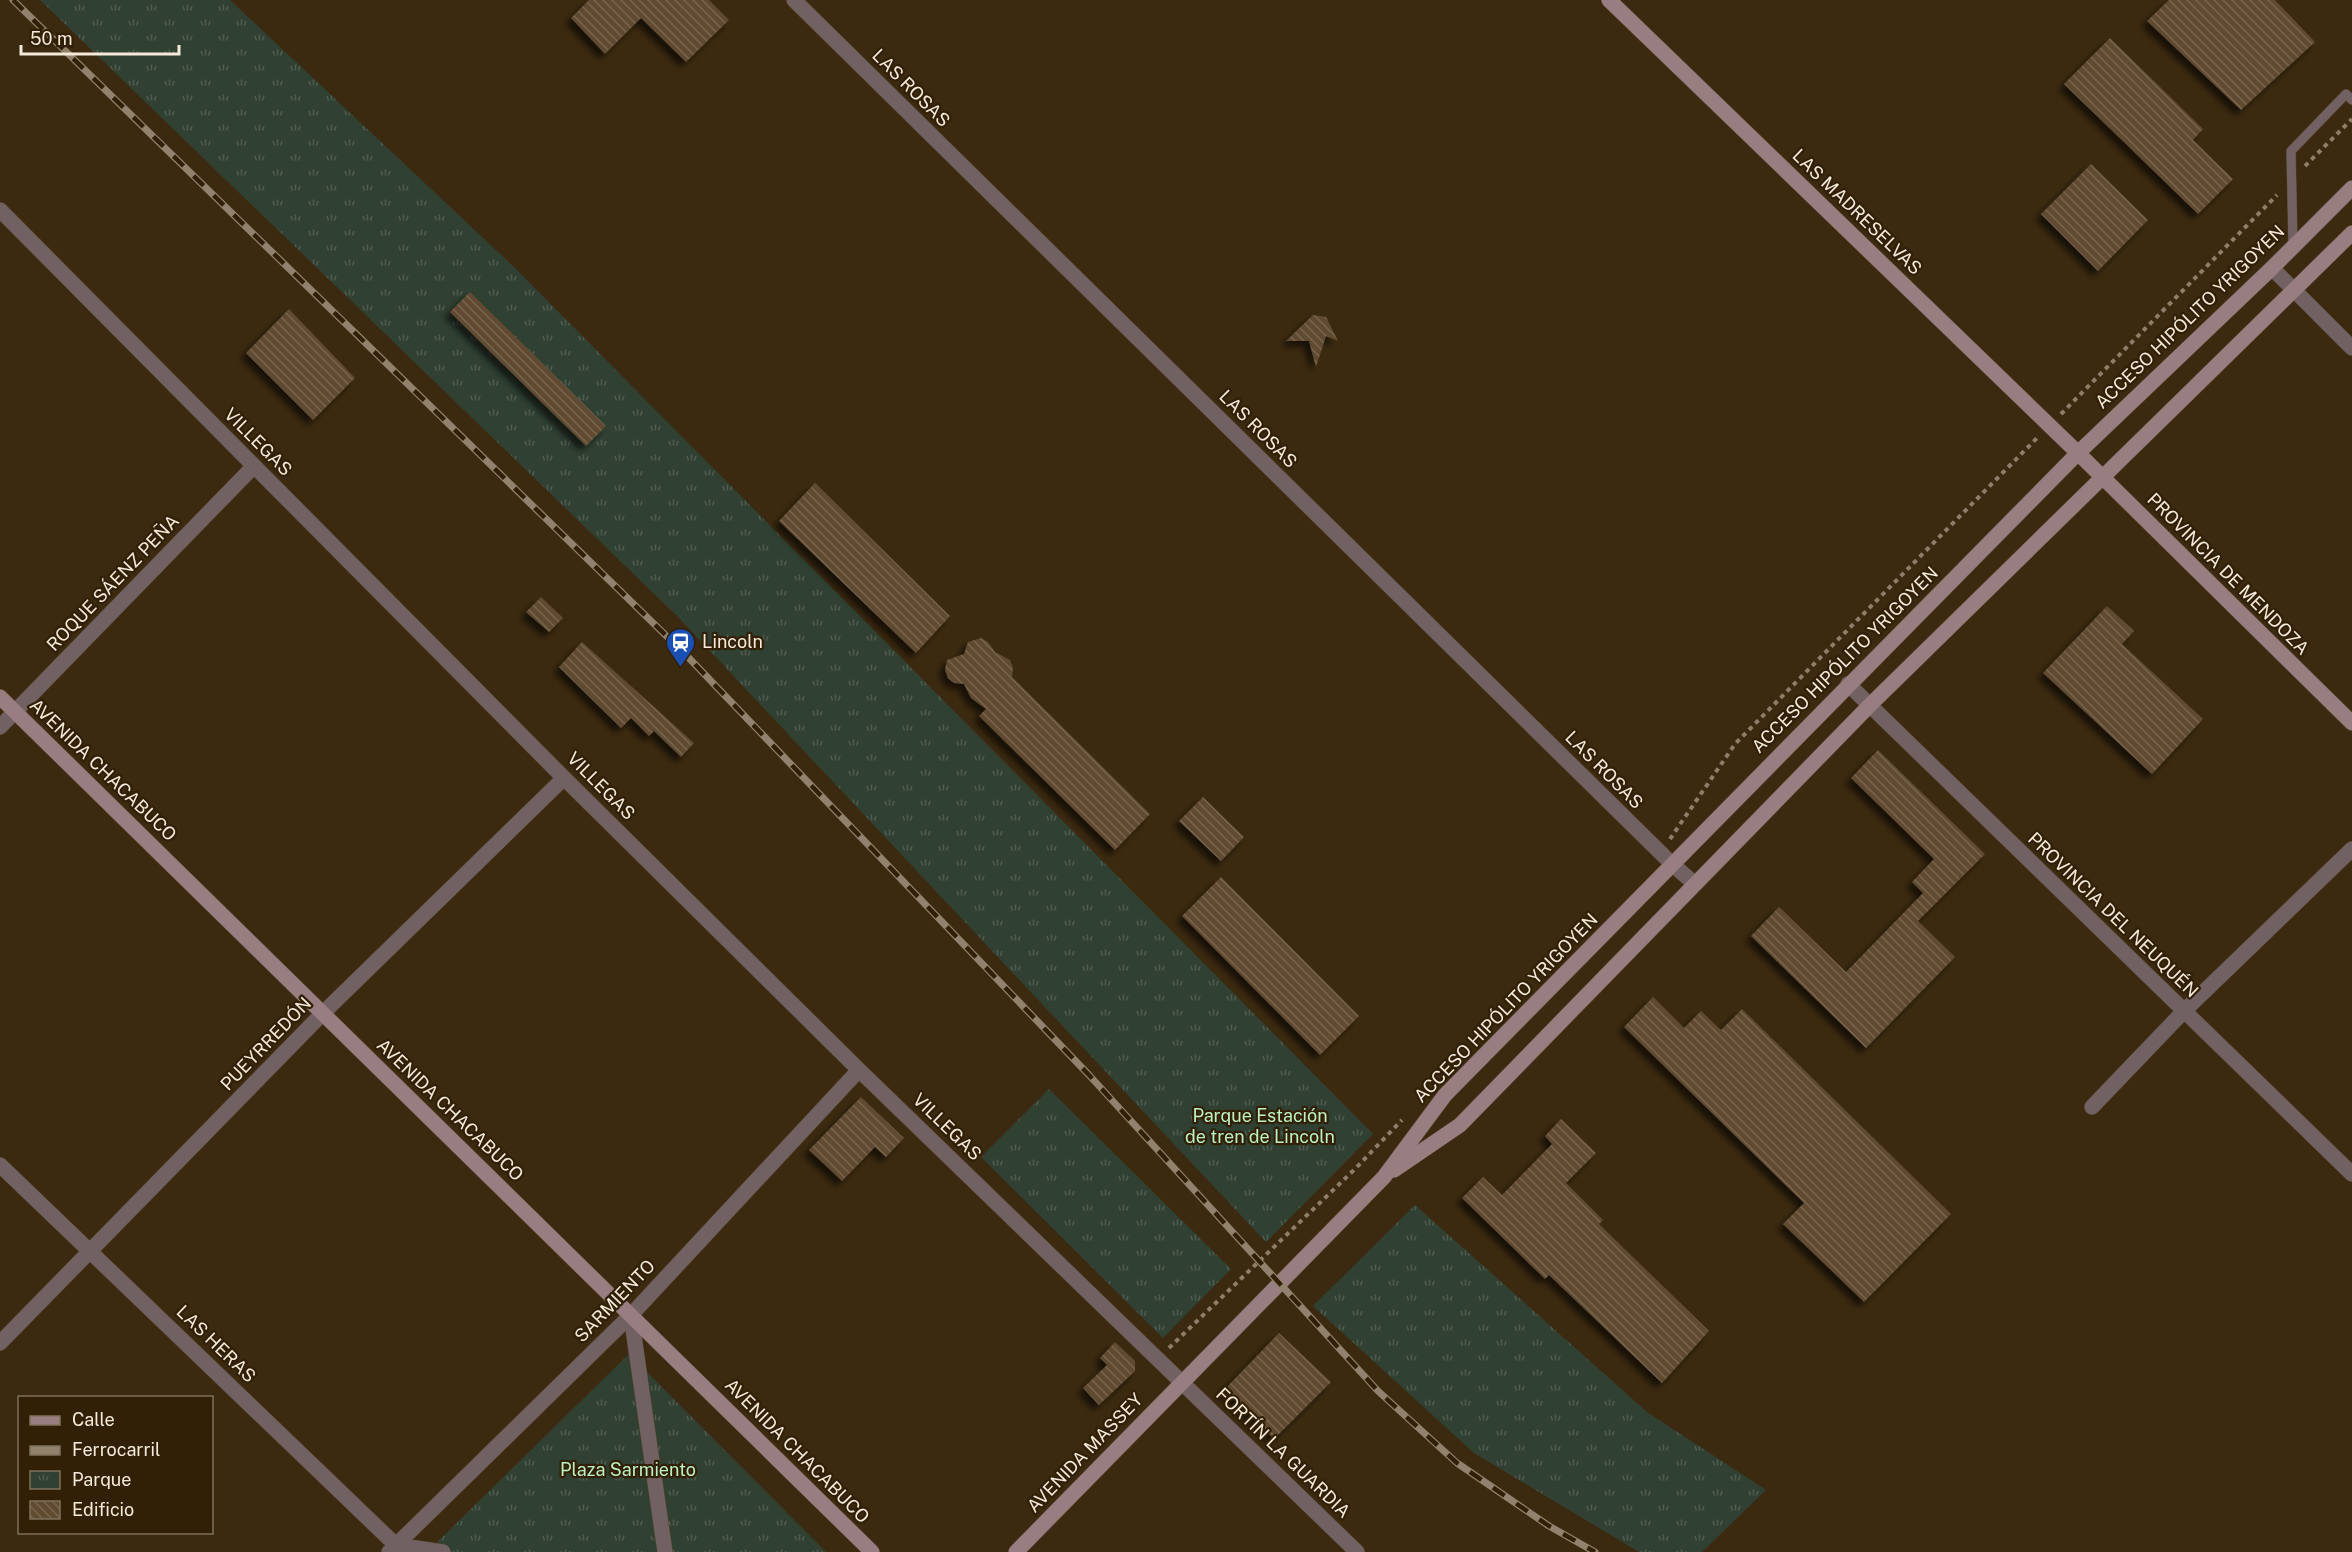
<svg xmlns="http://www.w3.org/2000/svg" width="2352" height="1552" viewBox="0 0 2352 1552" font-family="'Public Sans',sans-serif">
	<style>
		.park { fill: url(#park-tufts) }
		.building { fill: url(#building-back-hatch); filter: url(#shadow) }
		.lines { fill: none; stroke-linecap: round; stroke-linejoin: round }
		.lane-casing { stroke: #56452c; stroke-width: 10 }
		.street-casing { stroke: #56452c; stroke-width: 16 }
		.secondary-casing { stroke: #56452c; stroke-width: 16 }
		.path { stroke: #8e7e6a; stroke-width: 4; stroke-dasharray: 4.5 4.5; stroke-linecap: butt }
		.lane { stroke: #726163; stroke-width: 9 }
		.street { stroke: #726163; stroke-width: 15 }
		.secondary { stroke: #987e81; stroke-width: 15 }
		.rail-casing { stroke: #91816d; stroke-width: 7 }
		.rail { stroke: #312006; stroke-width: 4.5; stroke-dasharray: 14; stroke-linecap: butt }
		.labels { text-anchor: middle; stroke-width: 4.5; stroke-linejoin: round; paint-order: stroke }
		.street-label { font-size: 18px; fill: #f5e9db; stroke: #312006 }
		.poi-label { font-size: 18px; fill: #f5e9db; stroke: #312006; text-anchor: start }
		.park-label { font-size: 18px; fill: #bcefc3; stroke: #312006 }
	</style>
	<defs>
		<pattern id="park-tufts" width="24" height="20" patternUnits="userSpaceOnUse" patternTransform="scale(1.5)"><rect width="24" height="20" fill="#304032"/><path d="M3 7l-1-3M5 7V3M7 7l1-3M15 17l-1-3M17 17v-4M19 17l1-3" fill="none" stroke="#4f5c4f"/></pattern>
		<pattern id="building-back-hatch" width="6" height="6" patternUnits="userSpaceOnUse" patternTransform="scale(1.5)"><rect width="6" height="6" fill="#604b31"/><path d="M-1 5l2 2M0 0l6 6M5-1l2 2" fill="none" stroke="#77654e"/></pattern>
		<filter id="shadow"><feDropShadow dx="-5.5" dy="5.5" stdDeviation="3" flood-color="#0009"/></filter>
	</defs>
	<rect width="100%" height="100%" fill="#3c2a10"/>
	<!-- park -->
	<path class="park" d="M40 0H230L514 267 1373 1134 1266 1242 678 617Z
		M1049 1089 1231 1269 1163 1338 981 1157Z
		M1415 1205 1647 1412 1766 1490 1702 1552H1639L1474 1453 1313 1306Z
		M629 1354 826 1552H427Z"/>
	<!-- building -->
	<path class="building" d="M589 0H709L729 20 686 62 641 18 605 54 571 18Z
		M2169 0H2275L2315 42 2241 110 2147 21Z
		M2110 38 2203 129 2193 140 2233 179 2198 214 2064 84Z
		M2091 164 2148 220 2098 271 2041 214Z
		M470 292 606 426 586 446 450 312Z
		M289 309 355 378 313 420 246 353Z
		M1313 315 1326 317 1338 341 1326 336 1316 367 1309 341H1286Z
		M815 483 950 616 916 653 779 521Z
		M541 597 563 618 549 632 526 612Z
		M2107 606 2134 631 2122 644 2203 719 2152 774 2043 673Z
		M981 638 988 642 995 652 1010 660 1013 668 1012 677 1150 814 1115 850 979 716 986 709 971 698 964 684 954 683 948 678 945 670 947 660 964 654 968 642Z
		M582 642 694 743 681 757 654 731 649 736 631 718 621 728 559 667Z
		M1878 750 1985 854 1918 921 1955 957 1866 1048 1751 936 1779 907 1846 972 1923 893 1912 882 1934 859 1851 778Z
		M1203 797 1244 837 1221 861 1179 821Z
		M1221 877 1359 1016 1320 1055 1182 916Z
		M1653 997 1684 1028 1701 1011 1721 1030 1742 1009 1951 1214 1864 1302 1783 1224 1804 1203 1624 1027Z
		M861 1097 904 1138 886 1157 875 1147 842 1181 809 1150Z
		M1561 1119 1596 1153 1566 1183 1603 1220 1599 1224 1709 1331 1662 1383 1549 1275 1545 1279 1462 1198 1483 1177 1502 1195 1552 1144 1545 1136Z
		M1279 1333 1331 1382 1274 1439 1224 1390Z
		M1115 1342 1135 1361V1371L1099 1405 1083 1388 1107 1365 1100 1358Z"/>
	<g class="lines">
		<defs>
			<path id="lane" d="M2293 245 2291 151 2346 94 2352 100"/>
			<path id="street" d="M794 0 1672 864 1695 884
				M0 210 564 778 859 1070 1357 1552
				M2272 268 2352 348
				M1848 684 2352 1174
				M0 727 254 466
				M2092 1107 2184 1011 2352 849
				M0 1165 403 1552
				M631 1315 665 1552
				M0 1343 323 1013 564 778
				M396 1545 443 1552
				M389 1552 631 1315 859 1070"/>
			<path id="secondary" d="M1609 0 2078 453 2352 723
				M0 697 872 1552
				M1394 1170 1460 1125 1870 705 2352 233
				M1016 1552 1384 1177 1445 1095 2078 453 2272 268 2352 188"/>
		</defs>
		<!-- lane casing -->
		<use href="#lane" class="lane-casing"/>
		<!-- street casing -->
		<use href="#street" class="street-casing"/>
		<!-- secondary casing -->
		<use href="#secondary" class="secondary-casing"/>
		<!-- path -->
		<path class="path" d="M2305 166 2352 119
			M2061 414 2277 195
			M1670 839 1735 744 2039 436
			M1169 1348 1356 1168 1402 1120"/>
		<!-- lane -->
		<use href="#lane" class="lane"/>
		<!-- street -->
		<use href="#street" class="street"/>
		<!-- secondary -->
		<use href="#secondary" class="secondary"/>
		<defs>
			<path id="rail" d="M13 0 687 656 1089 1075 1378 1391 1457 1463 1549 1526 1595 1552"/>
		</defs>
		<!-- rail casing -->
		<use href="#rail" class="rail-casing"/>
		<!-- rail -->
		<use href="#rail" class="rail"/>
	</g>
	<!-- icons -->
	<defs>
		<symbol id="station-pin" viewBox="-11 -11 22 30"><path d="M0 17L-7.5 6A9.5 9.5 0 1 1 7.5 6Z" fill="#1a4fb4" stroke="#312006"/><path d="M-3-6H3Q5-6 5-4V2Q5 4 3 4L4.5 6H3L1.5 4h-3L-3 6H-4.5L-3 4Q-5 4-5 2V-4Q-5-6-3-6ZM-3.5-4v3h7v-3ZM-3.5 1v1.5H-2V1ZM2 1v1.5H3.5V1Z" fill="#fff"/></symbol>
	</defs>
	<g fill-rule="evenodd">
		<use href="#station-pin" x="664" y="626" width="33" height="45"/>
	</g>
	<g class="labels">
		<!-- street labels -->
		<g class="street-label">
			<text transform="translate(911 88) rotate(45)" y="6">LAS ROSAS</text>
			<text transform="translate(1857 212) rotate(44)" y="6">LAS MADRESELVAS</text>
			<text transform="translate(2190 317) rotate(-44)" y="6">ACCESO HIPÓLITO YRIGOYEN</text>
			<text transform="translate(1258 429) rotate(45)" y="6">LAS ROSAS</text>
			<text transform="translate(258 442) rotate(45)" y="6">VILLEGAS</text>
			<text transform="translate(2228 574) rotate(45)" y="6">PROVINCIA DE MENDOZA</text>
			<text transform="translate(113 583) rotate(-46)" y="6">ROQUE SÁENZ PEÑA</text>
			<text transform="translate(1845 660) rotate(-45)" y="6">ACCESO HIPÓLITO YRIGOYEN</text>
			<text transform="translate(103 770) rotate(44)" y="6">AVENIDA CHACABUCO</text>
			<text transform="translate(1604 770) rotate(45)" y="6">LAS ROSAS</text>
			<text transform="translate(601 786) rotate(45)" y="6">VILLEGAS</text>
			<text transform="translate(2113 915) rotate(44)" y="6">PROVINCIA DEL NEUQUÉN</text>
			<text transform="translate(1506 1008) rotate(-46)" y="6">ACCESO HIPÓLITO YRIGOYEN</text>
			<text transform="translate(266 1044) rotate(-46)" y="6">PUEYRREDÓN</text>
			<text transform="translate(450 1110) rotate(44)" y="6">AVENIDA CHACABUCO</text>
			<text transform="translate(947 1127) rotate(44)" y="6">VILLEGAS</text>
			<text transform="translate(615 1301) rotate(-46)" y="6">SARMIENTO</text>
			<text transform="translate(216 1344) rotate(44)" y="6">LAS HERAS</text>
			<text transform="translate(797 1451) rotate(45)" y="6">AVENIDA CHACABUCO</text>
			<text transform="translate(1085 1453) rotate(-46)" y="6">AVENIDA MASSEY</text>
			<text transform="translate(1283 1453) rotate(44)" y="6">FORTÍN LA GUARDIA</text>
		</g>
		<!-- poi labels -->
		<g class="poi-label">
			<text x="702" y="648">Lincoln</text>
		</g>
		<!-- park labels -->
		<g class="park-label">
			<text x="1260" y="1122">Parque Estación<tspan x="1260" dy="21">de tren de Lincoln</tspan></text>
			<text x="628" y="1476">Plaza Sarmiento</text>
		</g>
	</g>
	<!-- legend -->
	<rect x="18" y="1396" width="195" height="138" fill="#312006" stroke="#7f705b" stroke-width="1.5"/>
	<rect x="30" y="1416" width="30" height="9" fill="#987e81" stroke="#7f705b" stroke-width="1.5"/>
	<text x="72" y="1426" font-size="18" fill="#f5e9db">Calle</text>
	<rect x="30" y="1446" width="30" height="9" fill="#91816d" stroke="#7f705b" stroke-width="1.5"/>
	<text x="72" y="1456" font-size="18" fill="#f5e9db">Ferrocarril</text>
	<rect x="30" y="1471" width="30" height="18" fill="url(#park-tufts)" stroke="#7f705b" stroke-width="1.5"/>
	<text x="72" y="1486" font-size="18" fill="#f5e9db">Parque</text>
	<rect x="30" y="1501" width="30" height="18" fill="url(#building-back-hatch)" stroke="#7f705b" stroke-width="1.5"/>
	<text x="72" y="1516" font-size="18" fill="#f5e9db">Edificio</text>
	<!-- scale -->
	<path d="M21 45v9h158v-9" fill="none" stroke="#f5e9db" stroke-width="3"/>
	<text x="30" y="45" font-size="18" fill="#f5e9db" stroke="#312006" stroke-width="4.5" paint-order="stroke">50 m</text>
</svg>
